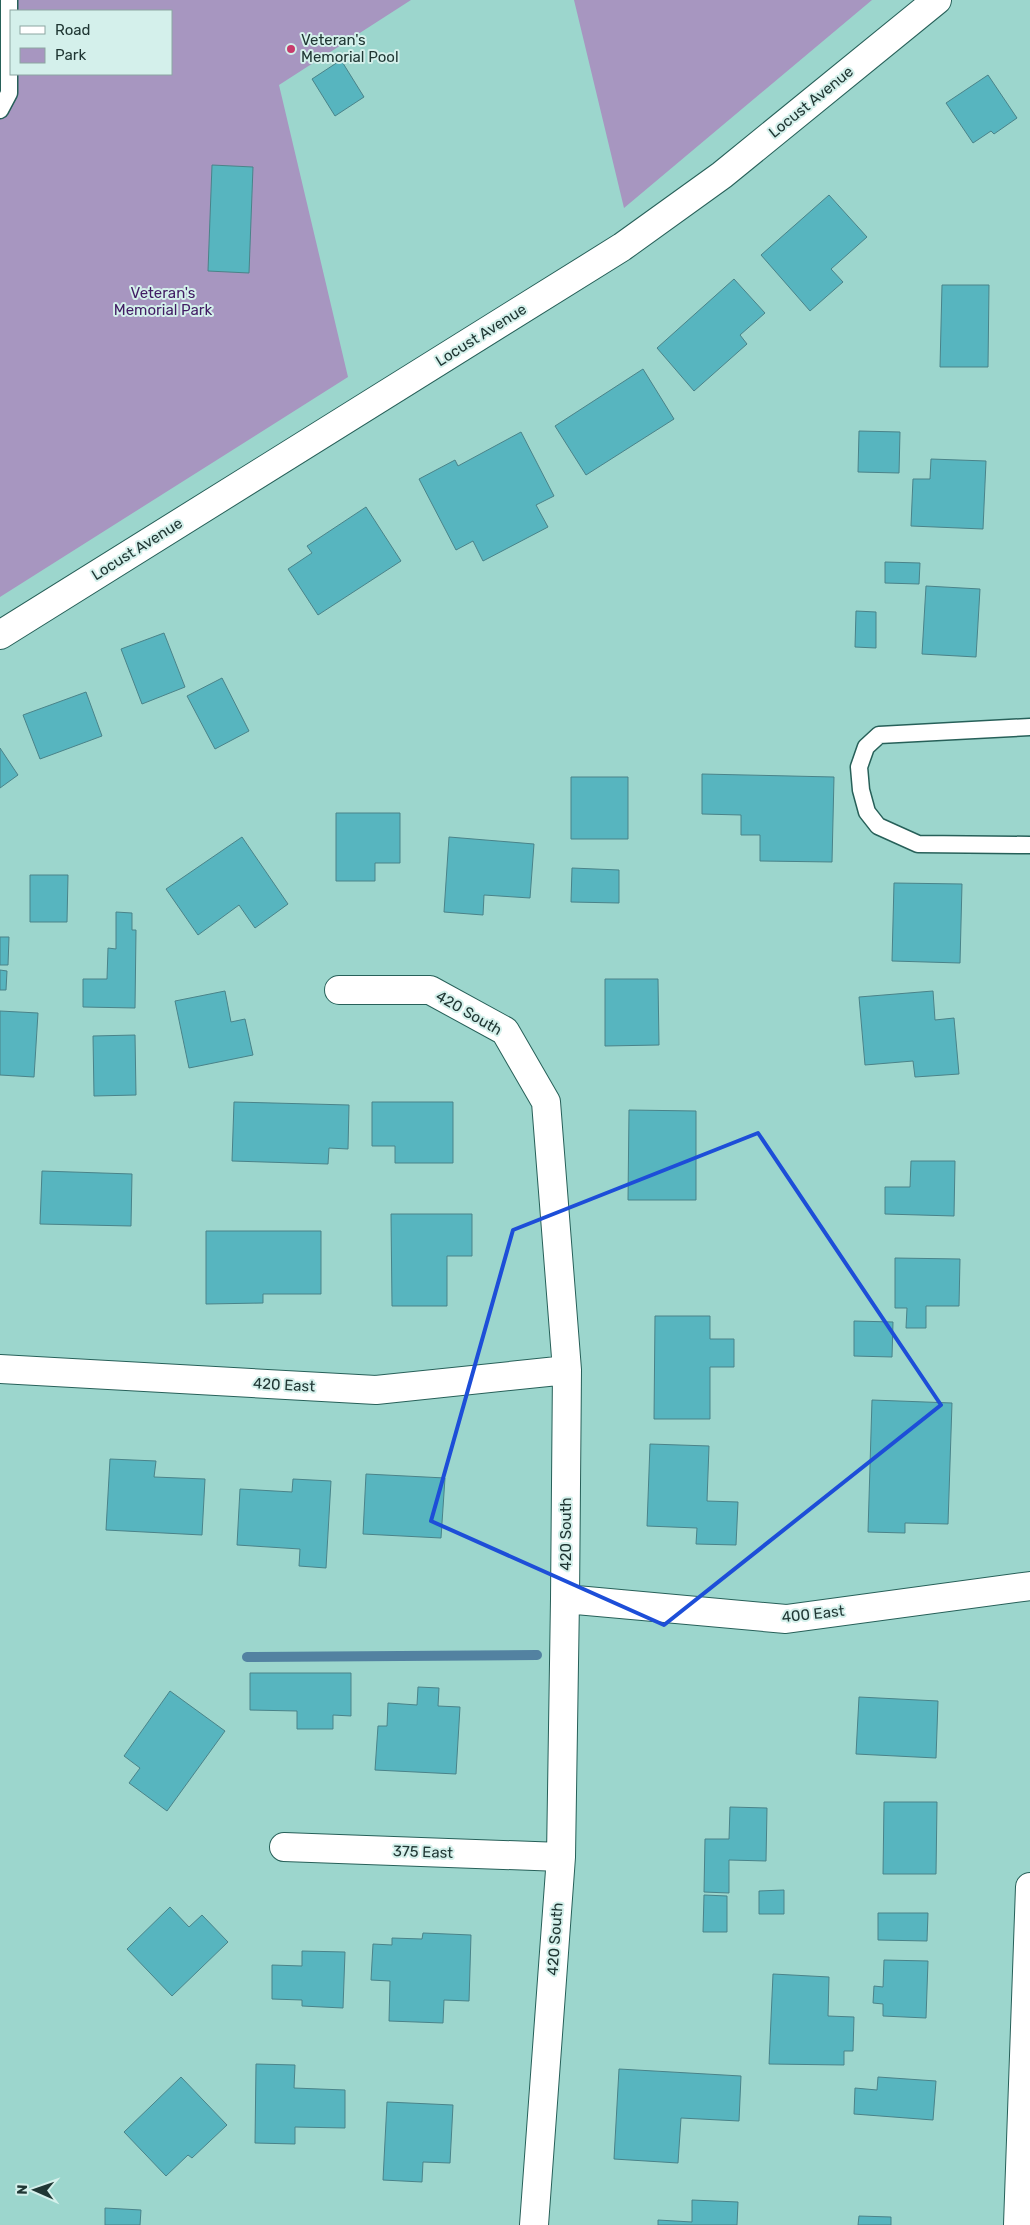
<svg xmlns="http://www.w3.org/2000/svg" width="1030" height="2225" viewBox="0 0 1030 2225" font-family="Rubik,sans-serif">
	<style>
		.green { fill: #a796c0; fill-rule: evenodd }
		.lines { fill: none; stroke-linecap: round; stroke-linejoin: round }
		.stream { stroke: #5382a1; stroke-width: 10 }
		.building { fill: #57b5bf; stroke: #4a8389 }
		.service-casing { stroke: #276059; stroke-width: 19 }
		.minor-casing { stroke: #276059; stroke-width: 30 }
		.tertiary-casing { stroke: #276059; stroke-width: 30 }
		.service { stroke: #fff; stroke-width: 16 }
		.minor { stroke: #fff; stroke-width: 28 }
		.tertiary { stroke: #fff; stroke-width: 28 }
		.marked { fill: none; stroke: #1d4ed8; stroke-width: 4; stroke-linejoin: round }
		.poi-dot { fill: #c83b6c; stroke: #d4f0eb; stroke-width: 2 }
		.labels { text-anchor: middle; stroke-width: 4; stroke-linejoin: round; paint-order: stroke }
		.poi-label { font-size: 15px; fill: #203734; stroke: #d4f0eb; text-anchor: start }
		.street-label { font-size: 15px; fill: #203734; stroke: #d4f0eb }
		.park-label { font-size: 15px; fill: #411c63; stroke: #d4f0eb }
	</style>
	<rect width="100%" height="100%" fill="#9cd6cd"/>
	<!-- green -->
	<path class="green" d="M0 0H411L279 85 348 377 0 597ZM11 11H171V74H11Z
		M574 0H872L624 208Z"/>
	<g class="lines">
		<!-- stream -->
		<path class="stream" d="M247 1657 537 1655"/>
	</g>
	<!-- building -->
	<path class="building" d="M341 60 364 97 335 116 312 79Z
		M988 75 1017 118 994 134 991 131 973 143 946 103Z
		M212 165 253 167 249 273 208 271Z
		M829 195 867 237 831 269 843 282 810 311 761 255Z
		M734 279 765 313 740 335 747 344 694 391 657 348Z
		M942 285H989L988 367H940Z
		M643 369 674 419 586 475 555 426Z
		M859 431 900 432 899 473 858 472Z
		M521 432 554 496 536 505 548 527 483 561 473 541 456 550 419 479 455 460 458 466Z
		M931 459 986 461 983 529 911 526 913 479H930Z
		M366 507 401 561 318 615 288 569 312 553 307 546Z
		M885 562 920 563 919 584 885 583Z
		M926 586 980 589 976 657 922 654Z
		M856 611 876 612V648L855 647Z
		M164 633 185 687 142 704 121 649Z
		M222 678 249 731 215 749 187 696Z
		M86 692 102 736 40 759 23 715Z
		M0 748 18 775 0 788Z
		M702 774 834 777 832 862 760 861V835H741V815L702 814Z
		M571 777H628V839H571Z
		M336 813H400V863H375V881H336Z
		M242 837 288 904 255 928 239 905 198 935 166 889Z
		M449 837 534 844 530 898 484 895 483 915 444 912Z
		M572 868 619 870V903L571 902Z
		M30 875H68L67 922H30Z
		M894 883 962 884 960 963 892 961Z
		M116 912 132 913V930H136L135 1008 83 1007V979H107L108 948 116 949Z
		M0 937H9L8 965H0Z
		M0 970 7 971 6 990H0Z
		M605 979H658L659 1045 605 1046Z
		M225 991 231 1022 245 1019 253 1055 189 1068 175 1001Z
		M933 991 935 1020 954 1018 959 1074 915 1077 913 1061 865 1065 859 997Z
		M0 1011 38 1013 34 1077 0 1075Z
		M135 1035 136 1095 94 1096 93 1036Z
		M234 1102 349 1105 348 1149 329 1148 328 1164 232 1161Z
		M372 1102H453V1163H395V1146H372Z
		M629 1110 696 1111V1200H628Z
		M911 1161H955L954 1216 885 1214V1187H910Z
		M42 1171 132 1174 131 1226 40 1224Z
		M391 1214H472V1256H447V1306H392Z
		M206 1231H321V1294H263V1303L206 1304Z
		M895 1258 960 1259 959 1306H926V1328H906L907 1308H895Z
		M655 1316H710V1339H734V1367H710V1419H654Z
		M854 1321 893 1322 892 1357 854 1356Z
		M872 1400 952 1403 948 1524 905 1523V1533L868 1532Z
		M650 1444 709 1446 707 1501 738 1502 736 1545 696 1544 697 1528 647 1526Z
		M110 1459 156 1461 154 1477 205 1479 202 1535 106 1530Z
		M366 1474 445 1478 441 1538 363 1534Z
		M293 1479 331 1481 326 1568 299 1566 300 1549 237 1545 240 1489 292 1492Z
		M250 1673H351V1716L333 1715V1729H297V1711L250 1710Z
		M418 1687 439 1688 438 1706 460 1707 456 1774 375 1770 378 1726H387L388 1703 417 1705Z
		M170 1691 225 1731 167 1811 129 1783 140 1768 124 1756Z
		M859 1697 938 1701 936 1758 856 1754Z
		M884 1802H937L936 1874H883Z
		M730 1807 767 1808 766 1861 729 1860V1893L704 1892 705 1839H729Z
		M784 1890V1914H759V1891Z
		M704 1895 727 1896V1932H703Z
		M170 1907 189 1927 202 1915 228 1942 172 1996 127 1949Z
		M878 1913H928L927 1941 878 1940Z
		M423 1933 471 1935 469 2001 444 2000 443 2023 389 2021 390 1981 371 1980 373 1944 392 1945V1938L422 1939Z
		M302 1951 345 1952 343 2008 302 2006V2000L272 1999V1965L302 1966Z
		M884 1960 928 1961 926 2018 883 2016V2004L873 2003 874 1986 883 1987Z
		M773 1974 829 1977 828 2016 854 2017 853 2051H844V2065L769 2064Z
		M256 2064 295 2065 294 2088 345 2090V2128L295 2127V2144L255 2143Z
		M619 2069 741 2076 739 2121 681 2118 678 2163 614 2159Z
		M181 2077 227 2125 192 2158 188 2155 166 2176 124 2132Z
		M878 2077 936 2081 933 2120 854 2114 855 2088 877 2090Z
		M387 2102 453 2105 450 2163 423 2162 422 2182 383 2180Z
		M692 2200 738 2202 737 2225H658V2220L692 2222Z
		M105 2208 141 2210 140 2225H105Z
		M859 2216 891 2217V2225H858Z"/>
	<g class="lines">
		<defs>
			<path id="service" d="M0 110 9 93V0
				M1030 727 879 735 866 747 859 767 861 790 867 812 878 826 918 844 1030 845"/>
			<path id="minor" d="M339 990H430L505 1031 546 1102 567 1370 565 1599 561 1857 534 2225
				M0 1369 376 1390 567 1370
				M565 1599 786 1619 1030 1586
				M284 1847 561 1857"/>
			<path id="tertiary" d="M0 635 622 247 722 175 937 0
				M1018 2225 1030 1887"/>
		</defs>
		<!-- service casing -->
		<use href="#service" class="service-casing"/>
		<!-- minor casing -->
		<use href="#minor" class="minor-casing"/>
		<!-- tertiary casing -->
		<use href="#tertiary" class="tertiary-casing"/>
		<!-- service -->
		<use href="#service" class="service"/>
		<!-- minor -->
		<use href="#minor" class="minor"/>
		<!-- tertiary -->
		<use href="#tertiary" class="tertiary"/>
	</g>
	<!-- marked area -->
	<path class="marked" d="M758 1133 941 1405 664 1625 431 1521 513 1230Z"/>
	<!-- markers -->
	<circle class="poi-dot" cx="291" cy="49" r="5"/>
	<g class="labels">
		<!-- poi labels -->
		<g class="poi-label">
			<text x="301" y="45">Veteran's<tspan x="301" dy="17">Memorial Pool</tspan></text>
		</g>
		<!-- street labels -->
		<g class="street-label">
			<text transform="translate(811 102) rotate(-39)" y="5">Locust Avenue</text>
			<text transform="translate(481 335) rotate(-32)" y="5">Locust Avenue</text>
			<text transform="translate(137 549) rotate(-32)" y="5">Locust Avenue</text>
			<text transform="translate(469 1013) rotate(30)" y="5">420 South</text>
			<text transform="translate(284 1385) rotate(3)" y="5">420 East</text>
			<text transform="translate(566 1534) rotate(-90)" y="5">420 South</text>
			<text transform="translate(813 1614) rotate(-6)" y="5">400 East</text>
			<text transform="translate(423 1852) rotate(2)" y="5">375 East</text>
			<text transform="translate(555 1939) rotate(-86)" y="5">420 South</text>
		</g>
		<!-- park labels -->
		<g class="park-label">
			<text x="163" y="298">Veteran's<tspan x="163" dy="17">Memorial Park</tspan></text>
		</g>
	</g>
	<!-- legend -->
	<rect x="10" y="10" width="162" height="65" fill="#d4f0eb" stroke="#8ca6a2"/>
	<rect x="20" y="26" width="25" height="8" fill="#ffffff" stroke="#8ca6a2"/>
	<text x="55" y="35" font-size="15" fill="#203734">Road</text>
	<rect x="20" y="48" width="25" height="15" fill="#a796c0" stroke="#8ca6a2"/>
	<text x="55" y="60" font-size="15" fill="#203734">Park</text>
	<!-- north arrow -->
	<g transform="translate(35 2190) rotate(272)" stroke="#d4f0eb" stroke-width="4" paint-order="stroke">
	<path d="M0-4L9 19L0 12L-9 19Z" fill="#203734"/>
	<text y="-8" font-size="14" font-weight="bold" text-anchor="middle" fill="#203734">N</text>
	</g>
</svg>
